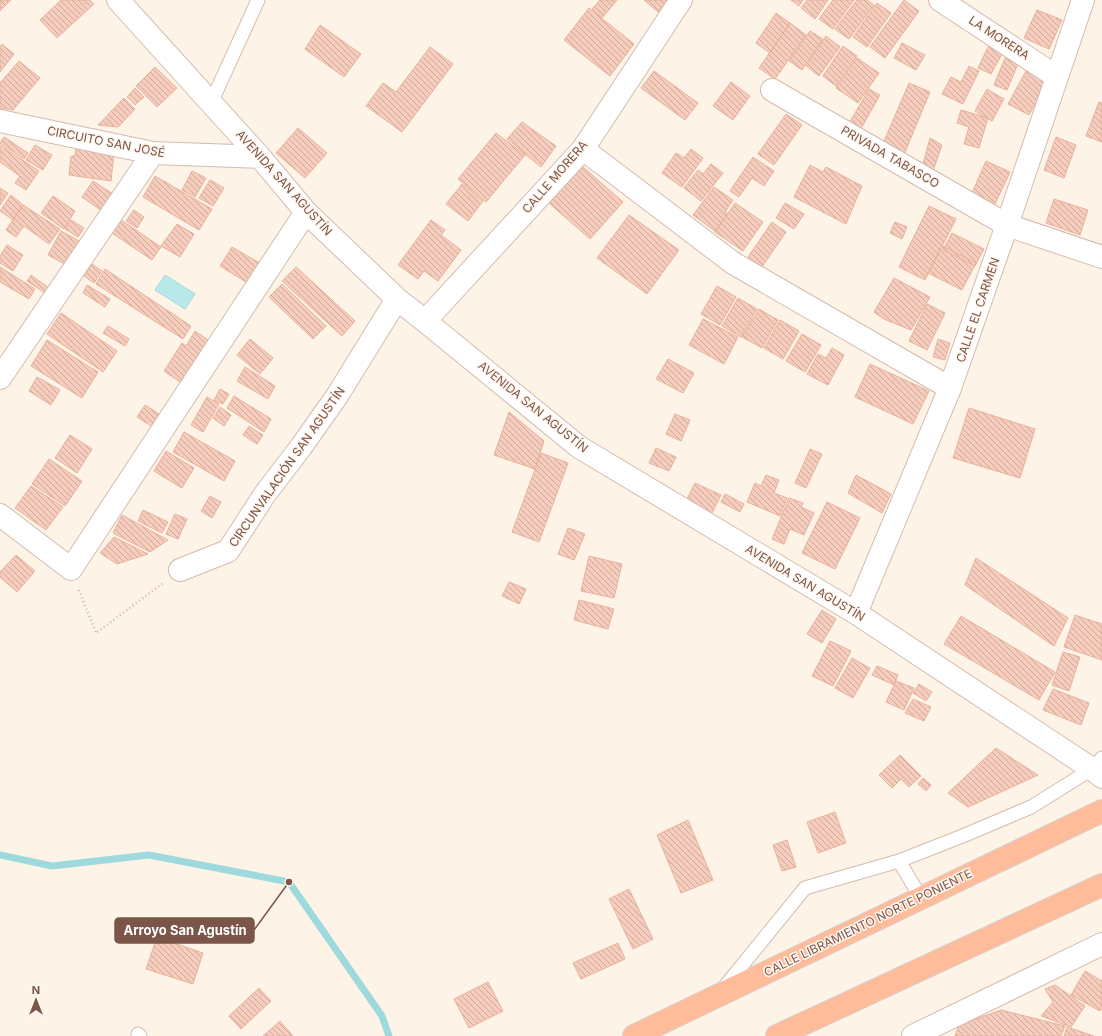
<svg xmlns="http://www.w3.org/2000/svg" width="1102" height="1036" viewBox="0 0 1102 1036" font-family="Inter,sans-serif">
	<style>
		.water { fill: #b9e8ea; stroke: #9edadd }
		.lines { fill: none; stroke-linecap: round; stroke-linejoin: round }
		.stream { stroke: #9edadd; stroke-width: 7 }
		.building { fill: url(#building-back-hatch); stroke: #eab19b }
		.service-casing { stroke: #d4bbae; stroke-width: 15 }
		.minor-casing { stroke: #d4bbae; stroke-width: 24 }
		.trunk-casing { stroke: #dacfcc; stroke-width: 24 }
		.path { stroke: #dcb09e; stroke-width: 2.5; stroke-dasharray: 1 3; stroke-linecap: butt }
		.service { stroke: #fff; stroke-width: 13 }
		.minor { stroke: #fff; stroke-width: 22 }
		.trunk { stroke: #febc9b; stroke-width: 22 }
		.labels { text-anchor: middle; stroke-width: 3; stroke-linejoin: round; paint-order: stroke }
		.street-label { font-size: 12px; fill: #7b5548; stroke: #fff7ef }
		.leader { fill: none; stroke: #7b5548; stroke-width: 1.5 }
		.callout-dot { fill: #7b5548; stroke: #fff7ef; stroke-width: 1.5 }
		.callout { fill: #7b5548; stroke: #7b5548; stroke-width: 1.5 }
		.callout-label { font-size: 13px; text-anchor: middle; font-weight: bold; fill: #fff }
	</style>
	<defs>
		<pattern id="building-back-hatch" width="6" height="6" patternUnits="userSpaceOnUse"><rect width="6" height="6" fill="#f6cdbc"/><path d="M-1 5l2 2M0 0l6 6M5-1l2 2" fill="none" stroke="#cca99b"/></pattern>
	</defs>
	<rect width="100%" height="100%" fill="#fef3e7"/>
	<!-- water -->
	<path class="water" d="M165 275 195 294 185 309 155 290Z"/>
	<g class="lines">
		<!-- stream -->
		<path class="stream" d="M0 855 52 866 149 855 289 882 382 1016 389 1036"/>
	</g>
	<!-- building -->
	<path class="building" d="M0 0H11L0 11Z
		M61 0H90L94 4 57 38 40 20Z
		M600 0H617L602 18 592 9Z
		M644 0H669L658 12Z
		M791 0H803L799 6Z
		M807 0H828L815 19 801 8Z
		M833 0H854L833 29 819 19Z
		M857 0H867L874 5 849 39 835 29Z
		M904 0 919 11 885 58 870 47Z
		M877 3 891 13 867 47 853 37Z
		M589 8 634 44 610 76 564 40Z
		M1037 10 1062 20 1049 49 1024 38Z
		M776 13 790 23 770 53 756 43Z
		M790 23 806 35 775 79 759 68Z
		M320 25 361 54 344 77 305 49Z
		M810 31 823 39 802 70 789 61Z
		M826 36 840 47 819 76 806 66Z
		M902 43 925 55 916 70 894 58Z
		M2 44 14 54 0 72V47Z
		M843 46 857 56 836 86 823 76Z
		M430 47 453 64 402 132 366 106 383 83 396 92Z
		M988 47 1002 54 991 74 978 68Z
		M857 58 879 73 858 103 836 88Z
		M1005 58 1018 64 1007 90 994 85Z
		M19 61 40 78 13 110 0 108V83Z
		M969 66 979 71 963 104 942 94 951 77 961 82Z
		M155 67 177 88 157 107 136 86Z
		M654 71 698 103 685 120 641 88Z
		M1026 71 1047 83 1029 115 1008 104Z
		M731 82 750 96 733 120 713 106Z
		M909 83 930 92 903 157 881 148Z
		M135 88 144 97 135 105 127 97Z
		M869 89 880 95 859 132 848 125Z
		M987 89 1004 99 992 121 975 111Z
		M124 98 135 109 118 127 98 125Z
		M1099 102 1102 103V142L1086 136Z
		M961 110 988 118 979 148 964 144 969 127 957 123Z
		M786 114 802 125 774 165 758 154Z
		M522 122 556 146 541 167 507 139Z
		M298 128 327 153 305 178 276 153Z
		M496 133 525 155 486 202 458 179Z
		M4 137 28 153 24 159 0 143Z
		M1056 137 1076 145 1064 178 1044 170Z
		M930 138 942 145 933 171 923 164Z
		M0 145 39 171 26 190 15 183 20 176 0 162Z
		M35 145 52 155 43 170 26 160Z
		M76 148 114 153 111 181 69 175 71 156H75Z
		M691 149 703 158 682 187 662 173 676 153 684 158Z
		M753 157 774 171 764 186 752 178 739 197 730 191Z
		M986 161 1010 172 994 206 971 195Z
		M711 164 723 173 701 201 684 188 698 170 703 174Z
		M810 165 823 172 826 167 862 186 846 224 794 197Z
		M582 166 623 202 590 239 549 203Z
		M192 171 206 178 195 197 182 190Z
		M155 176 212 209 199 230 143 197Z
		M210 180 224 188 213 206 199 198Z
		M93 181 113 194 102 211 82 197Z
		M462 184 483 201 468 221 446 204Z
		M714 187 733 200 725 212 728 214 715 231 693 215Z
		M0 188 8 193 0 205Z
		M11 195 23 205 13 220 0 211Z
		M53 196 75 211 64 229 41 213Z
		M1054 199 1088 210 1080 235 1046 223Z
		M735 203 763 222 743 251 715 232Z
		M785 203 804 214 794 229 776 218Z
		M23 205 60 229 49 244 24 226 16 237 6 230Z
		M929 206 956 219 925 280 899 267Z
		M134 210 144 217 137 228 126 221Z
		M629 215 679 250 647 294 597 258Z
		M71 220 84 228 78 237 65 229Z
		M121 220 161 247 152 260 112 233Z
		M431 220 445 230 441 235 461 250 438 281 424 271 418 279 398 265Z
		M772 222 786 232 762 267 748 257Z
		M895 222 907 227 902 239 890 233Z
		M177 224 194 234 180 257 161 246Z
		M61 231 79 241 66 265 48 255Z
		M952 233 984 249 975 266 943 250Z
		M7 245 23 255 13 271 0 263V256Z
		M942 246 976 263 962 290 928 273Z
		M232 247 263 265 251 285 220 266Z
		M92 264 102 271 94 283 84 276Z
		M0 267 35 289 29 299 0 282Z
		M296 267 355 321 342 336 282 281Z
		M105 269 191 326 183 339 96 284Z
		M31 275 49 288 45 293 27 281Z
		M894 278 930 297 911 330 884 319 874 312Z
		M282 284 326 326 313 339 269 297Z
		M87 285 110 299 105 307 83 293Z
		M717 286 736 297 720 325 701 314Z
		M738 298 757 309 741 337 722 326Z
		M927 304 945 313 927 350 909 341Z
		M759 309 778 320 762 348 742 337Z
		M61 313 117 351 103 372 47 334Z
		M703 319 738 337 724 364 689 345Z
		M780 320 799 331 783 359 764 348Z
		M108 326 129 339 125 346 103 333Z
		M195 331 211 342 183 384 164 371 182 343 186 346Z
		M802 334 821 345 805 372 786 361Z
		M250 339 273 358 260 374 237 355Z
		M938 339 950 343 945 360 933 357Z
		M47 340 98 372 82 398 31 366Z
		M832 348 844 355 828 385 807 374 818 354 826 358Z
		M668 359 694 373 683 393 656 379Z
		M870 364 929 391 913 424 855 397Z
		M245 367 275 386 268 399 237 381Z
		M37 377 60 390 51 405 29 391Z
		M220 389 229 394 223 404 214 400Z
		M234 396 271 419 264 432 227 408Z
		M207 397 219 404 203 432 191 425Z
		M145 405 164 417 156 429 137 417Z
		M220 407 231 415 224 426 213 418Z
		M969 408 1035 429 1020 478 953 458Z
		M509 412 544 441 535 469 494 455Z
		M675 414 690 420 681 441 666 434Z
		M249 426 263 435 257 444 243 435Z
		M184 432 235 461 224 481 173 452Z
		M70 435 92 449 77 473 55 458Z
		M656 448 676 457 669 471 649 463Z
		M810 449 822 454 806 488 795 483Z
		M166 451 194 468 182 488 154 471Z
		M541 453 568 463 539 542 512 532Z
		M49 459 82 481 65 506 32 484Z
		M766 475 779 480 774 493 787 498 780 516 747 502 755 483 761 486Z
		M856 475 891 494 882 513 848 493Z
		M695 483 721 495 710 517 684 505Z
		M31 486 63 507 46 530 15 508Z
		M725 494 744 504 740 512 721 502Z
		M210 496 221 502 212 518 201 511Z
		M789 498 803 503 801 507 814 513 804 535 790 529 784 544 772 539Z
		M827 502 860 518 835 569 802 553Z
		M143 510 168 522 162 533 138 521Z
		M175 514 187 519 178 539 166 534Z
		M122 515 168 540 150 552 113 533Z
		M568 528 585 534 574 560 558 554Z
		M114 537 148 554 117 564 100 553Z
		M16 555 35 571 17 592 0 577V572Z
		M589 556 622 564 614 598 581 591Z
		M976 558 1068 618 1054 646 965 585Z
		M509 582 526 589 519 604 502 596Z
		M579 600 614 609 608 629 574 620Z
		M822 610 836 619 822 643 807 634Z
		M1075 615 1102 624V660L1064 647Z
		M961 616 1055 672 1039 700 944 644Z
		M830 641 851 651 833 686 812 676Z
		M1063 652 1080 657 1069 691 1052 685Z
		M852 658 870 668 853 698 835 688Z
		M877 666 898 675 894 685 872 675Z
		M896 681 914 688 904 710 886 702Z
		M919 684 932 692 926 701 913 693Z
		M1053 689 1089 703 1081 725 1043 710Z
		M913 699 931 707 924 721 905 713Z
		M996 748 1038 775 968 807 948 793Z
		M900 755 921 776 909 787 901 779 892 788 879 775Z
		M923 778 931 785 926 791 918 784Z
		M835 812 846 843 818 853 807 822Z
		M688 820 713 880 681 893 657 835Z
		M787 840 796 867 782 871 773 845Z
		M629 889 653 939 633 949 609 899Z
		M157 937 203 953 193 984 146 969Z
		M618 943 625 959 581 979 573 963Z
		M1085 971 1102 981V1008L1100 1011 1071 995Z
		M488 982 503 1011 469 1028 454 999Z
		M1055 985 1085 1006 1071 1027 1041 1016 1053 1002 1045 989Z
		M259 988 271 1001 241 1029 229 1016Z
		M1001 1010 1065 1026 1061 1036H955L959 1025Z
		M280 1021 293 1036H263Z
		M1067 1027 1094 1036H1064Z"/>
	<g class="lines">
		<defs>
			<path id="service" d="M211 103 258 0
				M899 861 921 898
				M722 990 805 888 899 861 965 835 1031 807 1092 769 1102 758
				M138 1034 140 1036"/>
			<path id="minor" d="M118 0 260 157 306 212 397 299 425 321 579 447 856 613 1092 769 1102 777
				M940 0 1057 77
				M772 90 1007 225 1102 257
				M0 121 153 153 260 157
				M583 149 733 263 950 388
				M425 321 583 149 681 0
				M0 378 153 153
				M0 515 71 569 306 212
				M180 570 228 551 265 494 301 447 337 396 397 299
				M856 613 950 388 1007 225 1083 0
				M913 1036 1102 944"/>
			<path id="trunk" d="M634 1036 1102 811
				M777 1036 1102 885"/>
		</defs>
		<!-- service casing -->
		<use href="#service" class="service-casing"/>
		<!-- minor casing -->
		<use href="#minor" class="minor-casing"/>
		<!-- trunk casing -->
		<use href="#trunk" class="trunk-casing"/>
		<!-- path -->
		<path class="path" d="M79 590 96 633 163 583"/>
		<!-- service -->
		<use href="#service" class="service"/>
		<!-- minor -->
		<use href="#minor" class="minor"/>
		<!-- trunk -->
		<use href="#trunk" class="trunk"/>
	</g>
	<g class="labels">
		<!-- street labels -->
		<g class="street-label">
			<text transform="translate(999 38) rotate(33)" y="4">LA MORERA</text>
			<text transform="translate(106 142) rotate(11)" y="4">CIRCUITO SAN JOSÉ</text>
			<text transform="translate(890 157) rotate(30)" y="4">PRIVADA TABASCO</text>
			<text transform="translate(555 177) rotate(-49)" y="4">CALLE MORERA</text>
			<text transform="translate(284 183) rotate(48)" y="4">AVENIDA SAN AGUSTÍN</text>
			<text transform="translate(978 310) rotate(-71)" y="4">CALLE EL CARMEN</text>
			<text transform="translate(533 407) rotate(39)" y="4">AVENIDA SAN AGUSTÍN</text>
			<text transform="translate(287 467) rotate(-55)" y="4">CIRCUNVALACIÓN SAN AGUSTÍN</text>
			<text transform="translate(805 583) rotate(31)" y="4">AVENIDA SAN AGUSTÍN</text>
			<text transform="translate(868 923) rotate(-26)" y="4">CALLE LIBRAMIENTO NORTE PONIENTE</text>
		</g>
	</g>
	<!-- callouts -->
	<path class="leader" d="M289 882L254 930"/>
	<circle class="callout-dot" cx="289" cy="882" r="4"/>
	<rect class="callout" x="115" y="918" width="139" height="25" rx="4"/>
	<g class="callout-label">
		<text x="185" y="935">Arroyo San Agustín</text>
	</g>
	<!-- north arrow -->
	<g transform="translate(36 1000)" stroke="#fff7ef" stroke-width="3" paint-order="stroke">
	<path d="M0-3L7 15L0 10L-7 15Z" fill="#7b5548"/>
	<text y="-6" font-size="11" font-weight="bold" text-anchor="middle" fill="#7b5548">N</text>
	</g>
</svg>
